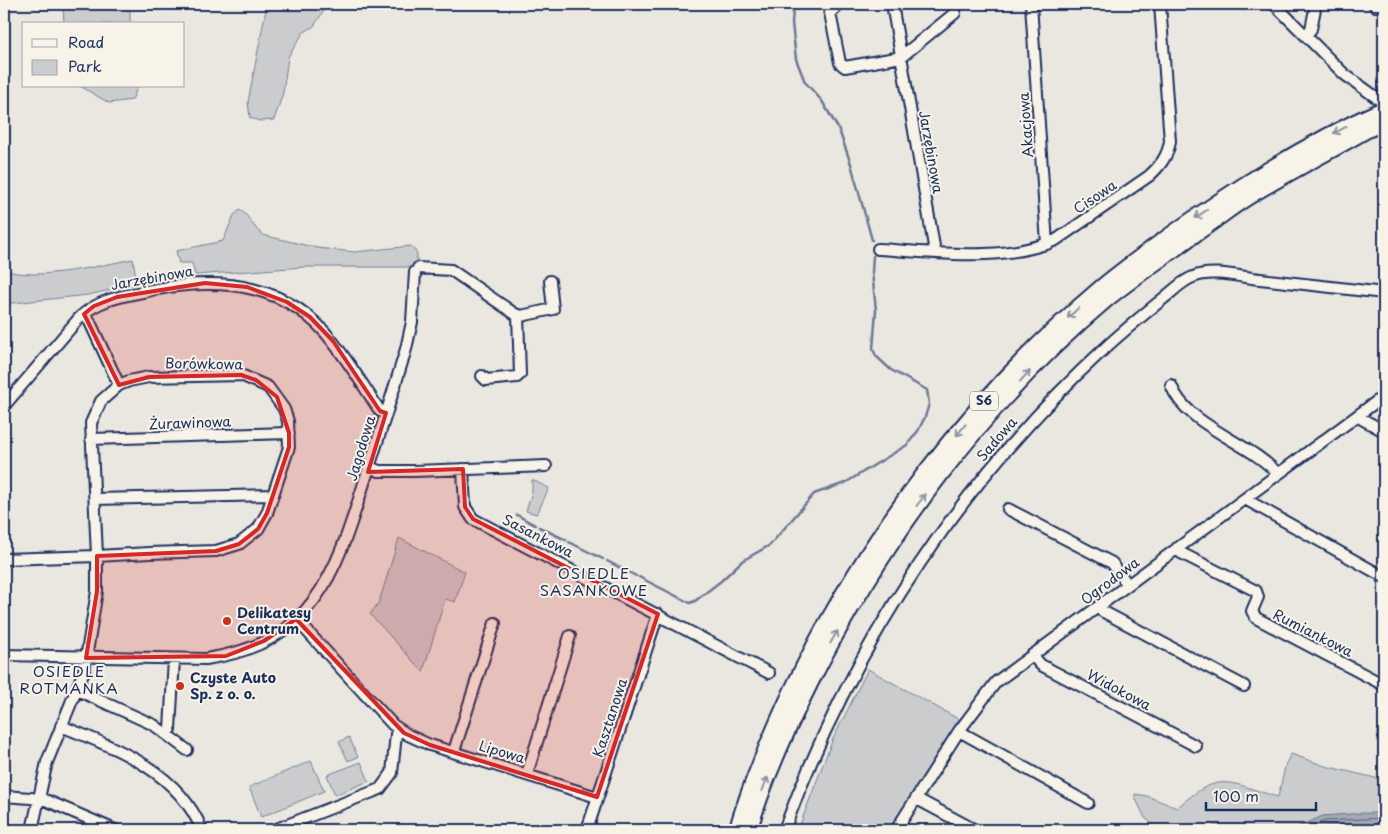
<svg xmlns="http://www.w3.org/2000/svg" width="1388" height="834" viewBox="0 0 1388 834" font-family="'Playpen Sans',sans-serif">
	<style>
		.green { fill: #cbcccd; stroke: #737e96 }
		.water { fill: #a3a8b4; stroke: #6d7892 }
		.lines { fill: none; stroke-linecap: round; stroke-linejoin: round }
		.shore { stroke: #515f80; stroke-width: 1 }
		.stream { stroke: #6d7892; stroke-width: 2.5 }
		.minor-casing { stroke: #1b2f5e; stroke-width: 14 }
		.highway-casing { stroke: #1b2f5e; stroke-width: 19 }
		.minor { stroke: #f7f3e8; stroke-width: 10 }
		.highway { stroke: #f7f3e8; stroke-width: 15 }
		.oneway { stroke: #8991a3 }
		.marked { fill: #d62828; fill-opacity: 0.2; stroke: #d62828; stroke-width: 4; stroke-linejoin: round }
		.poi-dot { fill: #c8321e; stroke: #f7f3e8; stroke-width: 2 }
		.labels { text-anchor: middle; stroke-width: 4; stroke-linejoin: round; paint-order: stroke }
		.shield { fill: #f7f3e8; stroke: #5d6a87; stroke-width: 1 }
		.shield-label { font-size: 12px; font-weight: bold; fill: #1b2f5e }
		.street-label { font-size: 14px; fill: #1b2f5e; stroke: #f7f3e8 }
		.poi-label { font-size: 14px; font-weight: bold; fill: #1b2f5e; stroke: #f7f3e8; text-anchor: start }
		.neighbourhood-label { font-size: 15px; letter-spacing: 1px; fill: #1b2f5e; stroke: #f7f3e8 }
	</style>
	<rect width="100%" height="100%" fill="#eae7e0"/>
	<filter id="ink" filterUnits="userSpaceOnUse"><feTurbulence type="fractalNoise" baseFrequency=".02" numOctaves="2"/><feDisplacementMap in="SourceGraphic" scale="10" xChannelSelector="R" yChannelSelector="G"/><feConvolveMatrix kernelMatrix="1 2 1 2 8 2 1 2 1" color-interpolation-filters="sRGB"/></filter>
	<g filter="url(#ink)">
		<!-- green -->
		<path class="green" d="M63 4H130V24H64Z
			M267 4H325L323 12 314 26 303 33 288 57 283 93 274 120 260 121 250 118 248 102Z
			M80 86H138L132 100 109 103Z
			M240 210C251 217 253 228 263 235L317 248 355 252 411 246 417 253V261L412 267H304L195 275 192 263H179L176 251 223 241 234 215Z
			M133 259 137 284 88 295 4 304V270C37 281 98 266 133 259Z
			M532 480 549 488 537 514 526 511 532 492Z
			M399 538 465 572 455 602 445 599 423 672 370 614 379 602Z
			M868 669 960 720 889 830H798L832 741Z
			M349 737 358 757 348 761 339 742Z
			M1291 754 1325 766 1384 780V813L1323 816 1292 830H1223L1211 823 1198 830H1161L1145 818 1135 797V794L1147 796 1177 808C1220 769 1229 783 1278 797L1286 763Z
			M311 761 324 791 261 817 249 787Z
			M361 762 369 781 335 795 327 775Z"/>
		<!-- water -->
		<path class="water" d="M1363 813H1384V830H1291L1323 816Z"/>
		<g class="lines">
			<!-- shore -->
			<path class="shore" d="M1303 830 1324 821 1384 818
				M1318 830 1326 827 1384 824"/>
			<!-- stream -->
			<path class="stream" d="M797 4 793 10 792 23 796 59 805 82 822 101 839 130 851 164 872 240
				M517 515 535 525
				M539 527 566 540
				M569 542 603 559
				M607 561 636 576
				M639 577 690 603 695 601 721 581 742 561 770 545 814 494 845 483 907 445 918 431 925 417 929 404 927 390 891 370 876 356 873 349 876 310 872 272 873 256"/>
			<defs>
				<path id="minor" d="M839 4 830 13 840 63 845 67 901 57 955 13V4
					M892 4 935 252
					M1031 4 1047 244
					M1274 4 1344 74 1384 103
					M1375 6 1384 7
					M1306 35 1311 29 1316 4
					M878 249C935 252 1002 263 1056 240L1149 176C1160 166 1168 156 1170 141L1160 4
					M418 268 451 270 515 314 521 316 553 309 550 281
					M84 314 89 320 119 385
					M482 376 486 380 517 377 520 374 518 315
					M1171 385C1186 426 1250 442 1278 474
					M4 406 80 317C101 297 130 295 157 289 224 277 289 284 333 342 350 364 365 388 380 411L386 413
					M1359 415 1362 419 1384 431
					M91 439 289 433
					M369 467 379 471H414L546 466
					M463 469 465 507 473 519 769 673
					M95 499 273 495
					M1245 499 1384 577
					M1008 509 1112 563 1128 585
					M1177 548 1181 553 1256 591 1258 597 1252 611 1256 618 1384 685
					M4 559 97 556 149 553 216 551 239 544 258 529 267 513 289 447 288 421 284 409 268 387 241 375 149 377 129 381 119 385 101 401 91 423 97 556V591L84 671 47 762 32 830
					M1098 607 1102 611 1244 686
					M296 619 393 725 408 735 430 745 597 797
					M4 655 206 659C315 643 336 572 365 480 379 436 393 393 406 349L412 322 415 272
					M1032 655 1041 665 1196 746
					M77 690 154 725 187 750
					M61 726C116 748 178 771 202 830
					M959 731 1088 803
					M166 734 170 729 174 659
					M454 751 495 623
					M527 774 570 636
					M4 796 43 799 115 830
					M917 799 975 830
					M274 830 380 789 392 773 396 734 400 730
					M587 830 658 614
					M784 830C853 644 957 485 1103 350 1122 332 1143 315 1164 298 1173 291 1182 281 1193 277 1212 269 1240 277 1260 279 1301 284 1343 288 1384 293
					M896 830 959 731 996 682 1384 396"/>
				<path id="highway" d="M737 830C751 782 771 736 792 691 865 537 971 398 1101 288 1132 262 1165 239 1198 216 1257 175 1318 138 1384 109
					M749 830C764 779 786 731 810 683 883 538 984 402 1109 297 1138 274 1169 253 1199 231 1217 219 1235 204 1254 193 1291 171 1330 151 1368 129L1384 123"/>
			</defs>
			<!-- minor casing -->
			<use href="#minor" class="minor-casing"/>
			<!-- highway casing -->
			<use href="#highway" class="highway-casing"/>
			<!-- minor -->
			<use href="#minor" class="minor"/>
			<!-- highway -->
			<use href="#highway" class="highway"/>
		</g>
		<!-- one-way arrows -->
		<defs><path id="oneway-shaft" d="M-6 0H5M1.5-3L5.5 0L1.5 3" fill="none" stroke-width="1.6" stroke-linecap="round" stroke-linejoin="round" transform="scale(1.25)"/></defs>
		<g class="oneway">
			<use href="#oneway-shaft" transform="translate(1340 130) rotate(153)"/>
			<use href="#oneway-shaft" transform="translate(1201 214) rotate(145)"/>
			<use href="#oneway-shaft" transform="translate(1073 313) rotate(138)"/>
			<use href="#oneway-shaft" transform="translate(1025 376) rotate(-47)"/>
			<use href="#oneway-shaft" transform="translate(961 430) rotate(129)"/>
			<use href="#oneway-shaft" transform="translate(921 500) rotate(-53)"/>
			<use href="#oneway-shaft" transform="translate(834 637) rotate(-60)"/>
			<use href="#oneway-shaft" transform="translate(765 784) rotate(-69)"/>
		</g>
	</g>
	<!-- marked area -->
	<path class="marked" d="M205 283 247 287 287 302 310 317 333 341 380 411 386 413 368 472 463 469 465 507 473 519 658 614 597 797 430 745 404 733 296 619 264 641 226 656 86 658 97 591V556L216 551 239 544 258 529 267 513 289 447V433L277 397 256 380 241 375 149 377 119 385 84 314 94 306 117 297Z"/>
	<!-- markers -->
	<g class="poi-dot">
		<circle cx="227" cy="621" r="5"/>
		<circle cx="180" cy="686" r="5"/>
	</g>
	<g class="labels">
		<!-- shield labels -->
		<rect class="shield" x="970" y="391.5" width="28" height="19" rx="4"/>
		<g class="shield-label">
			<text x="984" y="405">S6</text>
		</g>
		<!-- street labels -->
		<g class="street-label">
			<text transform="translate(1026 125) rotate(-94)" y="5">Akacjowa</text>
			<text transform="translate(931 152) rotate(80)" y="5">Jarzębinowa</text>
			<text transform="translate(1095 197) rotate(-34)" y="5">Cisowa</text>
			<text transform="translate(152 278) rotate(-10)" y="5">Jarzębinowa</text>
			<text transform="translate(204 364) rotate(1)" y="5">Borówkowa</text>
			<text transform="translate(190 423) rotate(-2)" y="5">Żurawinowa</text>
			<text transform="translate(997 439) rotate(-49)" y="5">Sadowa</text>
			<text transform="translate(361 448) rotate(-73)" y="5">Jagodowa</text>
			<text transform="translate(538 536) rotate(27)" y="5">Sasankowa</text>
			<text transform="translate(1110 581) rotate(-37)" y="5">Ogrodowa</text>
			<text transform="translate(1313 633) rotate(27)" y="5">Rumiankowa</text>
			<text transform="translate(1119 690) rotate(28)" y="5">Widokowa</text>
			<text transform="translate(610 718) rotate(-72)" y="5">Kasztanowa</text>
			<text transform="translate(502 752) rotate(17)" y="5">Lipowa</text>
		</g>
		<!-- poi labels -->
		<g class="poi-label">
			<text x="237" y="618">Delikatesy<tspan x="237" dy="16">Centrum</tspan></text>
			<text x="190" y="683">Czyste Auto<tspan x="190" dy="16">Sp. z o. o.</tspan></text>
		</g>
		<!-- neighbourhood labels -->
		<g class="neighbourhood-label">
			<text x="594" y="579">OSIEDLE<tspan x="594" dy="17">SASANKOWE</tspan></text>
			<text x="69" y="677">OSIEDLE<tspan x="69" dy="17">ROTMANKA</tspan></text>
		</g>
	</g>
	<!-- margin -->
	<rect width="1388" height="834" fill="none" stroke="#f7f3e8" stroke-width="20"/>
	<rect x="10" y="10" width="1368" height="814" fill="none" stroke="#1b2f5e" stroke-width="2" filter="url(#ink)"/>
	<!-- legend -->
	<rect x="22" y="22" width="162" height="65" fill="#f7f3e8" stroke="#9fa5b1"/>
	<rect x="32" y="39" width="25" height="8" fill="#f7f3e8" stroke="#9fa5b1"/>
	<text x="68" y="48" font-size="15" fill="#1b2f5e">Road</text>
	<rect x="32" y="60" width="25" height="15" fill="#cbcccd" stroke="#9fa5b1"/>
	<text x="68" y="72" font-size="15" fill="#1b2f5e">Park</text>
	<!-- scale -->
	<path d="M1206 802v8h110v-8" fill="none" stroke="#1b2f5e" stroke-width="2.5"/>
	<text x="1213" y="802" font-size="15" fill="#1b2f5e" stroke="#f7f3e8" stroke-width="4" paint-order="stroke">100 m</text>
</svg>
